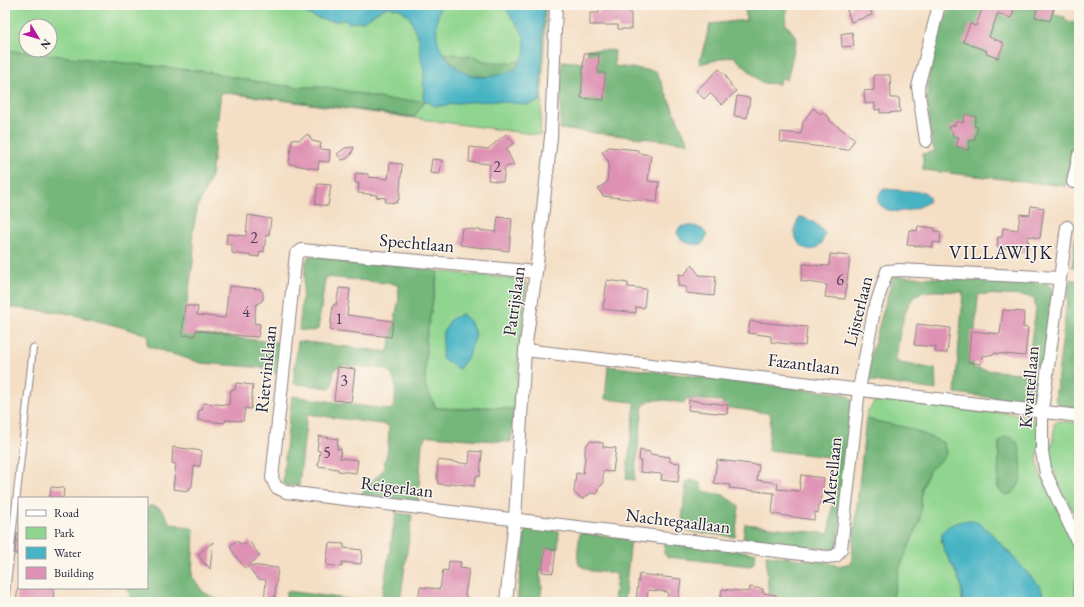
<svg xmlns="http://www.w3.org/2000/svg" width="1084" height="607" viewBox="0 0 1084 607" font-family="'EB Garamond',serif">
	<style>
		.green { fill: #90d58f; stroke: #597c65; fill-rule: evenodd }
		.forest { fill: #74b67a; stroke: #4b6c5a }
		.water { fill: #47b4c4; stroke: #346b80 }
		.building { fill: #de91b3 }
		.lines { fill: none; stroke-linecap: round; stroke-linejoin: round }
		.service-casing { stroke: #8b8080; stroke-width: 8 }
		.minor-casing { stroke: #8b8080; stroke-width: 14 }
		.service { stroke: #fff; stroke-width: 6 }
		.minor { stroke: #fff; stroke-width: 12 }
		.labels { text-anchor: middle; stroke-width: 3; stroke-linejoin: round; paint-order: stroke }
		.number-label { font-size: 16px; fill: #513e59 }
		.street-label { font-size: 18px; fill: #22223b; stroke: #fbf7ec }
		.neighbourhood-label { font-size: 19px; letter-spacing: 1px; fill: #22223b; stroke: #fbf7ec }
	</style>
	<rect width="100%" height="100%" fill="#fbf7ec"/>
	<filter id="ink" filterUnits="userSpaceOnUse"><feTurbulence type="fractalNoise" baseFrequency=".025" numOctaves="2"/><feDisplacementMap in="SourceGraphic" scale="8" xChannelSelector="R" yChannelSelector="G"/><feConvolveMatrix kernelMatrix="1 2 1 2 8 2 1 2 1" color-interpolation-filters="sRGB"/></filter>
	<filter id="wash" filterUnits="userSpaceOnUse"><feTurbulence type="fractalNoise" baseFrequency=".012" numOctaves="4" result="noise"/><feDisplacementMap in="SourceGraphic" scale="16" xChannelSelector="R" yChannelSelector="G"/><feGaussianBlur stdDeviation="0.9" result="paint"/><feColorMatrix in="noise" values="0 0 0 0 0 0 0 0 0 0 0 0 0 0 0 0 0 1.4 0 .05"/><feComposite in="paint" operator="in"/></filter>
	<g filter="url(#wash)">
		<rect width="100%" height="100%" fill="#f4dec4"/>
		<!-- green -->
		<path class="green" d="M5 5H546L540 135 5 63ZM26 26H50V50H26Z
			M438 271 524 280 526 282V289L514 409 486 407 465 409 436 408 425 386 426 340Z
			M888 398 1014 414 1032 418 1038 421 1040 427 1037 461 1041 475 1079 551V574L1076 579 1074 602H1045V598L1033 579 1004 547 941 540C947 563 964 577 962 602H893V597L899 569 920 521 922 488 929 471 866 419 867 412 876 400ZM1001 439 1019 447 1021 476 998 488 999 446Z
			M1059 421 1079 423V522C1069 502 1054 481 1051 459 1050 447 1055 436 1054 424Z"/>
		<!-- forest -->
		<path class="forest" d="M745 5H788L785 23 797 38 787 80 781 78 779 84 762 83 733 56 699 64 710 24 746 20Z
			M951 5H1055L1054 15 1065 17V21L1079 23V133L1065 186 923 170V154L935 151 932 144 927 102 929 75 932 58 935 45Z
			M588 49 615 51 614 66 656 71 688 143 560 129 562 61 586 63Z
			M5 50 210 72 237 78 270 84 298 87H328L389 100 425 101 414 117 221 92 211 177 198 206 193 230 192 241 194 245 193 262 184 324 188 333 286 343 282 379 274 372 267 368 201 363 147 346 148 335 114 325 66 313 5 307Z
			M444 53 465 56H474L484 61 510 63 521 60C520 62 518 66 516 68 505 77 477 79 465 73 456 69 450 61 444 53Z
			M1079 209V267H1072Z
			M309 256 347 259 438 271 426 340 425 386 436 408 465 409 486 407 514 409 511 442 430 436 426 437 422 443 418 502 361 494 383 470 388 448 389 427 387 425 381 424 307 414 299 486 285 485 283 483 284 465 292 396 390 410 393 407C397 395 398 377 386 369L343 365 337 367 334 371 332 386 329 388 293 383 298 341 388 352 399 299 398 287 396 284 327 277 325 280 318 329 314 331 299 330 306 262Z
			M893 276 1046 283 1051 287 1052 299 1043 367 1031 365 1028 363 1036 309 1034 299 1026 296 979 294 978 298 974 340 973 368 985 370 1042 375 1038 399 1028 402 955 393 963 294 962 292C949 292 934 289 921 293 903 297 898 344 896 360L900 363 935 369 936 390 867 380 865 377Z
			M1070 279 1079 281V331L1072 384 1079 391V409L1058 405 1055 399Z
			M608 366 845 394 852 400 837 550 743 538 745 524 829 534 838 458 768 450 771 415 767 413 723 407 722 401 685 399 684 403 665 400H650L643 406 634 480 626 479 635 405 633 402 605 399Z
			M866 419 909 428 944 443 946 455 929 471 922 488 920 521 899 569 893 597V602H769L766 555 826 562 838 566 851 563Z
			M1004 437C1008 437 1013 437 1016 441 1022 448 1023 474 1020 482 1019 486 1016 489 1013 493L1006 495 1000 491 998 488 999 446V442Z
			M691 480 700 483 702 491 724 495C728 501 735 500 739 507L735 537 681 530 686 483 688 481Z
			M149 506C162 505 165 514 170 523L194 529 192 576 203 592 222 602H131L128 588H147V509Z
			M396 513 412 515 400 602H381Z
			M527 528 559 531 558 548 546 554 540 574 542 586 540 602H517L525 533Z
			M580 533 631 539 624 602H614L617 576 616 574 613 573 591 571 579 565C576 555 579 544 580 533Z
			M665 543 756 553 753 564 750 566 668 557 664 554Z
			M1079 574V602H1074L1076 579Z
			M287 591 369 602H285Z"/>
		<!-- water -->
		<path class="water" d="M292 5H441C437 16 435 31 438 42 441 56 460 73 474 76 485 79 508 74 516 68 520 64 525 54 525 48 526 28 511 21 504 5H544L540 101 529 105 497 101 466 102 440 106H434L423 99 424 72 420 51 419 39 409 16 400 9 388 7 381 10 363 21 349 23 344 20C325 24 308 15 292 5Z
			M885 189 924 192 929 196V201C918 211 887 218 878 202 878 196 879 191 885 189Z
			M801 217C810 219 820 225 825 234L822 243 815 249C797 253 788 229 801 217Z
			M683 226C692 225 704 226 707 236L702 244C693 246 681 243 677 233L679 228Z
			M462 314 470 321 476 335 468 357 459 369 442 358 443 333 451 319Z
			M964 521H975L980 524 990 532 1041 588 1045 602H962C963 592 961 583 957 574 947 553 925 528 964 521Z"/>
		<g id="blocks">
			<!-- building -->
			<path class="building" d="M600 5H631V29H618V25H590V13H599Z
				M851 5H869L872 15 851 22 847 10 852 8Z
				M980 5H1016L1011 18 998 13 989 37 1004 43 998 58 986 54 987 51 963 42 970 24 976 26 983 7Z
				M1038 5H1051L1050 7 1054 8 1050 21 1035 17Z
				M852 32 854 46 842 47 841 34Z
				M584 54H599L598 73H605L604 100 581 98Z
				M719 69 727 77 726 78 731 84 730 86 736 91 722 105 710 93 704 99 696 91Z
				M874 75H890L891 98H899L900 112 880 113V109L875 110V103L865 104 864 91 874 90Z
				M737 96 750 98 747 118 734 116Z
				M813 108 820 114 822 112 830 118 829 120 855 139 848 150 780 142 781 132 801 134 803 122Z
				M965 114 976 117 974 126 978 127 974 141 970 140 968 150 956 146 959 137 952 136 953 132 948 127 955 125 956 121 963 123Z
				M308 134 312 141 321 143 320 149 330 150 329 162 319 161 318 169 289 164 292 139 299 140Z
				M506 134 514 143 506 149 514 165 505 167 503 182 488 180 490 164 469 162 470 147 488 149Z
				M354 147 351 155 346 159 342 160 337 154 345 148Z
				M609 147 638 150V153L651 155 648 181 659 182 657 202 603 196 598 189 607 182 609 162 602 152Z
				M432 159 442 160 440 174 430 173Z
				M390 163 402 164 400 190 399 200H397V203L385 202 386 198 376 197 377 195 358 193 359 183H355L356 173 368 174V177L388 179Z
				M318 184 331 185 328 206 315 204Z
				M1031 206 1044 208 1040 238 1028 236 1027 241H1029L1028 250 997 247 998 237H1002L1003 228 1018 230 1020 214 1030 215Z
				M248 215 271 219 269 235H266L264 252 260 251 259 257 232 253V245L226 244 227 234 246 236Z
				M498 217 512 219 509 251 460 245 462 228 496 232Z
				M918 226 935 228V231L941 232 940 243 933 242V247L907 245 909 230 917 231Z
				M830 254 850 256 845 299 825 297 827 285 801 281 803 264 829 266Z
				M692 265 699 275 716 276 714 296 686 293V287L678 286 679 274 684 275Z
				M607 280 628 283V287L646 289 644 308 636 307V313L603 309Z
				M229 286 260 289 263 293V300L256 305 254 323 260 324 258 337 243 336 196 330 195 336 182 335 185 305 198 307 197 315 225 318Z
				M339 288 350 289 347 315 393 321 391 337 330 330 333 305H336Z
				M1003 310 1024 312 1023 327 1028 328 1025 356 995 353V354L982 356 981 364 968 362 971 331 1000 334Z
				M750 321 807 327 805 346 771 342V336L748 333Z
				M917 324 950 328 947 353 935 352 936 347 914 345Z
				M338 367 355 369 351 402 334 400Z
				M236 383 253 385 251 409 245 408 243 421 225 420V423L198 420 199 410H202L203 403 229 405 231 389 235 390Z
				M689 400 728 405 727 414 688 410Z
				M319 436 338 439 337 449H341L340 458 358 460 356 473 338 471V469L318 466 320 451 317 450Z
				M591 441 603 443V447L616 448 613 472 603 471V484L598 488 597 494 591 493 582 499 574 493 576 473 583 474 585 458V448L587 444Z
				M173 447 202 451 200 466H194L192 487H190L189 491 173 489 176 464 172 463Z
				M640 450 650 452V454L670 457V462L680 463 678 482 661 480 662 474 640 472 641 461H639Z
				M470 451 482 452 480 476H476L474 486 450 483V485L438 484 437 478 438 460 469 464Z
				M717 460 759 465 757 480 778 483 777 489 799 491 801 475 824 478 821 503H819L818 513 815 512 814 520 772 514 774 493 729 488 730 485 714 483Z
				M51 487 64 488 63 498H50Z
				M5 532H8L6 553H5Z
				M17 533H19V554H15Z
				M236 541 244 545 249 541 260 556 249 565 278 568 274 602H264L266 580 258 579 247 566 245 568 234 554 230 546Z
				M213 542 210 569 206 564 205 565 198 554Z
				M329 543 344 544V548L362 550 361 564 342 562V567L326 565Z
				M545 548 556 550 553 573 542 572Z
				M449 561 461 562 460 568 469 569 465 595 471 602H418L420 587 440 589 443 570 448 571Z
				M639 574 681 579 678 602H667L668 592 648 590 647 602H636Z
				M750 587 763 589V593L776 595 775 602H720L722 589 749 592Z
				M18 588H54L53 602H16Z"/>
		</g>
	</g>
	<g filter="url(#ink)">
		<use href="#blocks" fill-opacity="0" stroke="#8b8080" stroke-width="1"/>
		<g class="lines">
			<defs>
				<path id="service" d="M5 602 33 348"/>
				<path id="minor" d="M926 141 918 87 939 5
					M1073 182 1079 155
					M1067 227 1042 411V452L1046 474 1079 545
					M536 272 302 250 296 254 272 478 276 487 286 492 827 557 836 556 841 549 859 389 874 311 887 271 900 270 1059 278
					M525 350 1079 416
					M506 602 515 519 525 350 536 272 551 137 556 5"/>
			</defs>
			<!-- service casing -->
			<use href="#service" class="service-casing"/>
			<!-- minor casing -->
			<use href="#minor" class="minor-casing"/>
			<!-- service -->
			<use href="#service" class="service"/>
			<!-- minor -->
			<use href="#minor" class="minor"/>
		</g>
	</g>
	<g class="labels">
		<!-- number labels -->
		<g class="number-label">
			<text x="497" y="172">2</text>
			<text x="254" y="243">2</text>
			<text x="840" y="285">6</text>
			<text x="246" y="317">4</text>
			<text x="339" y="324">1</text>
			<text x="344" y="386">3</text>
			<text x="327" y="458">5</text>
		</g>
		<!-- street labels -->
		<g class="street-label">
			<text transform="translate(417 243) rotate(5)" y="6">Spechtlaan</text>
			<text transform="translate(514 301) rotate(-82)" y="6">Patrijslaan</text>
			<text transform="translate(858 311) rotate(-76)" y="6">Lijsterlaan</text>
			<text transform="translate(804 364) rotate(7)" y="6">Fazantlaan</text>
			<text transform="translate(266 369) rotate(-84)" y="6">Rietvinklaan</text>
			<text transform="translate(1029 387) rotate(-85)" y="6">Kwartellaan</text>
			<text transform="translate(832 471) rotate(-84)" y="6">Merellaan</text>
			<text transform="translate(397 487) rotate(7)" y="6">Reigerlaan</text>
			<text transform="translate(678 521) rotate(7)" y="6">Nachtegaallaan</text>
		</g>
		<!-- neighbourhood labels -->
		<g class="neighbourhood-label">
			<text x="1001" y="259">VILLAWIJK</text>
		</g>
	</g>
	<!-- margin -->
	<rect width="1084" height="607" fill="none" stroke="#fbf7ec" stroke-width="20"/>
	<!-- legend -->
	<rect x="18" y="497" width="130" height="92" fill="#fbf7ec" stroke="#a4a2a5"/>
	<rect x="26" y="510" width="20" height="6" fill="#ffffff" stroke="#a4a2a5"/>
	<text x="54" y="517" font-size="12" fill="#22223b">Road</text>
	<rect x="26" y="527" width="20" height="12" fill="#90d58f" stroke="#a4a2a5"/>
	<text x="54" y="537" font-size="12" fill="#22223b">Park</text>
	<rect x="26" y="547" width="20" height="12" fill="#47b4c4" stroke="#a4a2a5"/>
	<text x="54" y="557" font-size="12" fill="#22223b">Water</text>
	<rect x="26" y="567" width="20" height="12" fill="#de91b3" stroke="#a4a2a5"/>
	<text x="54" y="577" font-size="12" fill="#22223b">Building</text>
	<!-- north arrow -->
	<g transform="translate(38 38) rotate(128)"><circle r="19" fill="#fbf7ec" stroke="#a4a2a5"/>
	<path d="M0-3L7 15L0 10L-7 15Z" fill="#b5179e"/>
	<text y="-6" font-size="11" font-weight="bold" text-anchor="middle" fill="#22223b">N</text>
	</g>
</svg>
